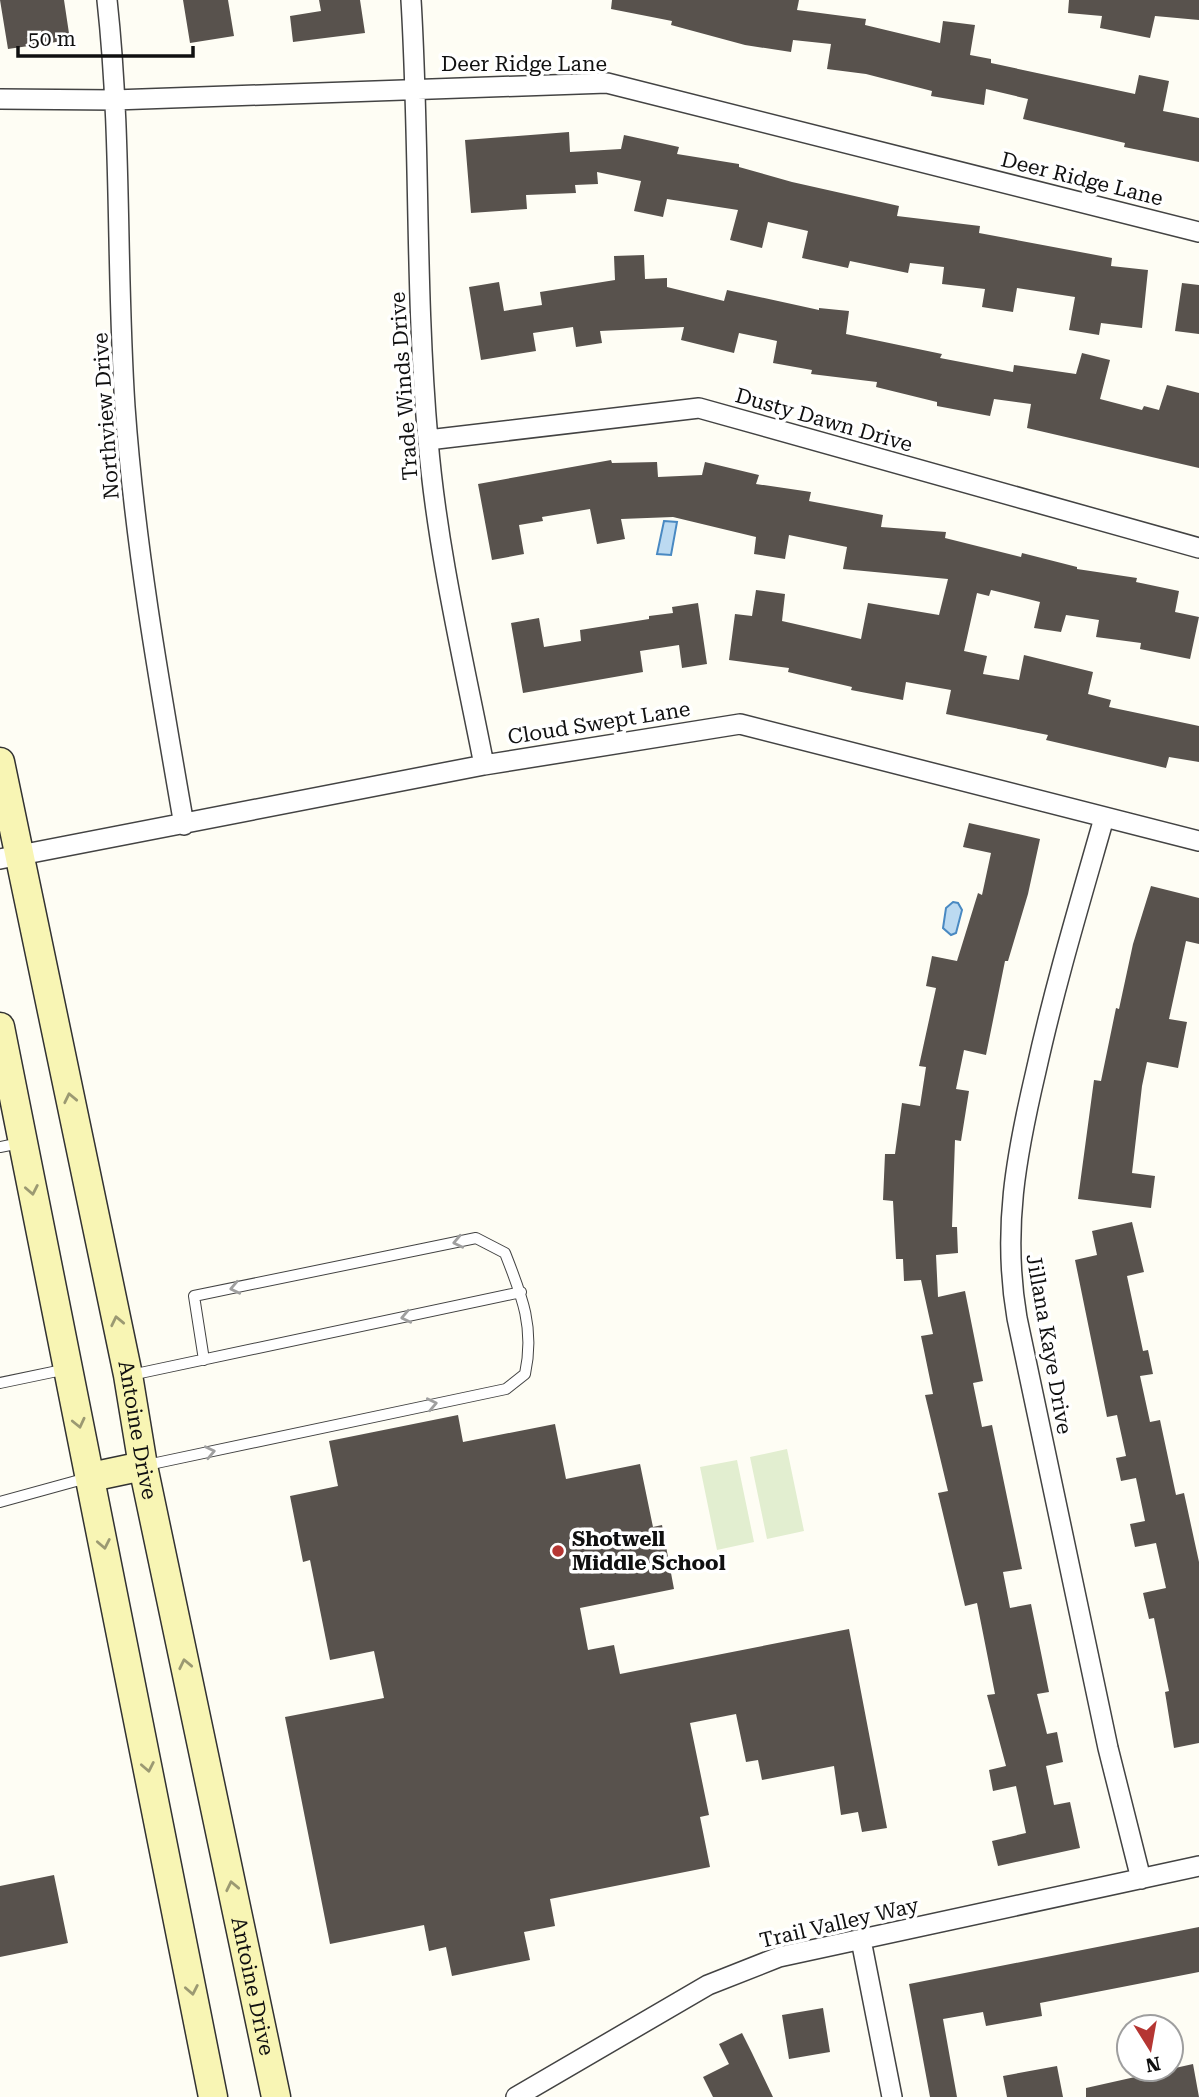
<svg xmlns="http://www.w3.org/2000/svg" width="1199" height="2097" viewBox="0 0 1199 2097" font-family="'Roboto Serif',serif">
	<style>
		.pitch { fill: #e2eed0 }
		.water { fill: #bcdaf1; stroke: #4989c2; stroke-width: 2 }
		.building { fill: #58524d }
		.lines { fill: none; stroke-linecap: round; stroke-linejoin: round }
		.service-casing { stroke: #434343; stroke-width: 12 }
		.minor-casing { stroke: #434343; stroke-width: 22 }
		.secondary-casing { stroke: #323232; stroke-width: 31 }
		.service { stroke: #fff; stroke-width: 10 }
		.minor { stroke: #fff; stroke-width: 19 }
		.secondary { stroke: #f8f5b4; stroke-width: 28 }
		.oneway { stroke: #9b9972 }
		.oneway2 { stroke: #9f9f9f }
		.poi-dot { fill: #b53633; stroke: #fff; stroke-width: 2.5 }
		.labels { text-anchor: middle; stroke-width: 7; stroke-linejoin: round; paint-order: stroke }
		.street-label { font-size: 21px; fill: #101010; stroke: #fff }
		.poi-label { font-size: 21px; font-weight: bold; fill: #101010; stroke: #fff; text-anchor: start }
	</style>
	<rect width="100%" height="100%" fill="#fefdf4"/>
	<!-- pitch -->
	<path class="pitch" d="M787 1449 804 1531 767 1539 750 1457Z
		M737 1460 754 1542 717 1550 700 1467Z"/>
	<!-- water -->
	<path class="water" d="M664 521 677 522 671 555 657 554Z
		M953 902 958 903 962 910 956 933 951 935 943 928 946 908Z"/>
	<!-- building -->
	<path class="building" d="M0 0H64L70 40 8 49Z
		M183 0H228L234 36 190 43Z
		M319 0H360L365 33 293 42 290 16 321 11Z
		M612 0H799L797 10 866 19 865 25 940 43 943 21 975 25 970 55 991 59V63L1135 94 1139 75 1169 81 1163 111 1199 118V162L1124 147 1125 143 1023 119 1028 99 986 89 984 105 931 96 932 91 866 74 827 69 831 44 793 40 791 52 745 45 671 25 672 21 611 9Z
		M1069 0H1199V20L1155 16 1150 38 1100 28 1102 16 1068 13Z
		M569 132 570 152 621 149 624 135 679 147 677 154 739 164V167L792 182 899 206 897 216 980 226 979 233 1112 258 1111 266 1148 270 1142 328 1101 323 1099 335 1069 330 1075 297 1017 288 1013 312 982 307 985 289 942 284 944 267 910 263 908 273 850 261 848 268 802 258 808 231 786 226 768 222 762 248 730 240 738 210 667 199 663 217 634 211 641 181 597 172 598 184 575 185 576 193 526 195 527 209 471 213 465 140Z
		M644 255 645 279 667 278V287L724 301 727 290 819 310V308L849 311 846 334 942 354 940 358 1013 372 1014 365 1076 374 1082 353 1110 360 1100 399 1142 410 1144 406 1159 410 1167 385 1199 393V468L1027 428 1031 404 994 399 990 416 937 406V402L876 387 877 382 811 374 812 370 773 363 777 341 739 333 734 353 681 340 684 327 600 331 602 343 576 347 573 327 533 333 536 351 481 360 469 287 499 282 504 311 542 305 540 292 615 280 614 256Z
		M1182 283 1199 285V334L1175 331Z
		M611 460 612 463 657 462 658 477 702 475 705 462 759 475 756 484 811 492 809 501 883 515 881 527 946 532 945 538 1021 557 1022 553 1077 567V569L1137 578 1136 582 1179 591 1175 612 1199 617 1190 659 1140 649 1141 643 1096 637 1099 620 1066 615 1061 632 1034 628 1040 602 991 590 989 596 977 593 964 651 987 656 983 674 1019 680 1024 655 1093 672 1088 694 1111 700 1109 707 1199 726V762L1169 757 1166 768 1046 740 1048 735 946 714 951 690 906 682 903 700 851 690 852 687 788 672 789 668 729 660 735 614 752 616 756 590 785 594 782 621 861 639 868 603 939 615 948 579 843 569 847 547 789 535 785 559 754 554 756 537 673 517 621 519 625 539 597 544 590 509 542 517 543 521 519 525 524 554 492 560 478 484Z
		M698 603 707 664 682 668 679 645 640 651 643 672 523 693 511 623 539 618 544 647 581 641 580 630 649 619V616L673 613 672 607Z
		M969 823 1040 839 1028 894 1008 961H1005L986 1055 964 1050 956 1089 969 1091 961 1141 955 1140 952 1227H957L958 1253 936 1255 938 1297 965 1291 983 1381 973 1383 982 1427 992 1425 1022 1569 1003 1572 1010 1608 1031 1604 1049 1692 1037 1694 1047 1734 1057 1732 1063 1762 1046 1766 1054 1805 1070 1802 1080 1848 998 1866 992 1841 1026 1833 1016 1786 993 1791 989 1770 1006 1766 987 1695 995 1694 977 1603 965 1606 938 1493 948 1491 925 1395 933 1394 921 1336 933 1334 921 1280 904 1281 903 1259H896L893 1201 883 1200 885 1154H895L902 1103 920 1106 926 1067 919 1066 936 988 926 986 932 956 957 961 978 893 982 895 991 853 963 847Z
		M1151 886 1199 898V944L1186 941 1169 1019 1187 1022 1178 1068 1147 1062 1142 1086 1132 1173 1155 1176 1151 1208 1078 1199 1094 1080 1101 1081 1116 1008 1119 1009 1133 944Z
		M1132 1222 1144 1272 1127 1276 1143 1351 1148 1350 1153 1374 1140 1376 1150 1422 1160 1420 1176 1495 1184 1493 1199 1562V1743L1174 1748 1165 1692 1169 1691 1154 1618 1149 1619 1143 1593 1166 1588 1156 1543 1135 1547 1130 1524 1145 1521 1136 1478 1121 1481 1116 1458 1126 1456 1117 1415 1107 1417 1075 1260 1097 1255 1092 1231Z
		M458 1415 463 1442 555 1424 566 1479 640 1464 653 1527 662 1525 674 1589 580 1608 588 1650 614 1645 620 1674 849 1629 887 1828 862 1832 858 1812 841 1815 834 1766 762 1780 758 1760 746 1762 736 1714 690 1723 709 1815 700 1817 710 1867 550 1899 555 1926 524 1932 530 1960 452 1976 446 1947 429 1951 424 1925 330 1944 285 1717 384 1698 374 1651 330 1660 310 1560 303 1562 290 1496 338 1486 329 1441Z
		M54 1875 68 1943 0 1957V1886Z
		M1199 1927V1972L1040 2003 1042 2016 986 2026 983 2012 943 2019 957 2097H930L909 1984Z
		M823 2008 830 2052 789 2059 782 2015Z
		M742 2033 752 2053 773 2097H713L703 2077 729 2064 719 2044Z
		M1193 2064 1199 2097H1086V2088Z
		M1057 2066 1063 2097H1007L1003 2076Z"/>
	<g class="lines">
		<defs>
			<path id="service" d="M0 1147 20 1143
				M131 1375 521 1292
				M0 1383 67 1369
				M147 1465 506 1389 525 1374C535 1328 522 1296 505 1253L476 1238 194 1296 204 1360
				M0 1502 87 1478"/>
			<path id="minor" d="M107 0C122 135 116 271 125 407 135 547 160 687 184 825
				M411 0C420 147 415 294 428 440 437 549 463 658 484 765
				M0 99 114 100 607 83 1199 232
				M428 440 699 408 1199 548
				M1104 818C1080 902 1055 985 1036 1071 1016 1156 1002 1230 1017 1318L1108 1748 1141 1879
				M0 859 484 765 740 724 1199 841
				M861 1940 892 2097
				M516 2097 708 1985 779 1957 1199 1866"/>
			<g id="secondary">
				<path id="s1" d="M0 762 128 1375 143 1466 276 2097"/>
				<path d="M0 1027 213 2097"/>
				<path d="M91 1477 143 1466"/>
			</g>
		</defs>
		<!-- service casing -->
		<use href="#service" class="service-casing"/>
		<!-- minor casing -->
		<use href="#minor" class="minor-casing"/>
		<!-- secondary casing -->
		<use href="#secondary" class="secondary-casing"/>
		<!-- service -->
		<use href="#service" class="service"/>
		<!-- minor -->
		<use href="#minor" class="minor"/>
		<!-- secondary -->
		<use href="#secondary" class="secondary"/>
	</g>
	<!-- one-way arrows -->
	<defs><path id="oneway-chevron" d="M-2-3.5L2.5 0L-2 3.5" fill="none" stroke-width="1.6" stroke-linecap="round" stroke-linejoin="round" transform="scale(1.75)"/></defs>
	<g class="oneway">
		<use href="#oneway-chevron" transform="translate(70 1098) rotate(-102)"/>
		<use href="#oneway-chevron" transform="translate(32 1190) rotate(79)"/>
		<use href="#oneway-chevron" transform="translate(117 1321) rotate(-102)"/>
		<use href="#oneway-chevron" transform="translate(79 1423) rotate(77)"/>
		<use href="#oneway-chevron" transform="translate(104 1544) rotate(79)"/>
		<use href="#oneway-chevron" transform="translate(185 1664) rotate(-102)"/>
		<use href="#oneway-chevron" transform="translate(148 1767) rotate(79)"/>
		<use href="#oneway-chevron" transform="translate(232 1886) rotate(-102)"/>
		<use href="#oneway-chevron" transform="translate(192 1990) rotate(79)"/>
	</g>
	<g class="oneway2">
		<use href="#oneway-chevron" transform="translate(458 1242) rotate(168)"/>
		<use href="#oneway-chevron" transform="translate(235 1288) rotate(168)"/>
		<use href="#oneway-chevron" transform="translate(406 1317) rotate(168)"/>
		<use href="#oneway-chevron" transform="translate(432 1404) rotate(-12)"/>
		<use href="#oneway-chevron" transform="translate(210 1452) rotate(-12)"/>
	</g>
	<!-- markers -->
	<circle class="poi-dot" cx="558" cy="1551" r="7"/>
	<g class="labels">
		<!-- street labels -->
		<g class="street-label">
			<text x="524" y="71">Deer Ridge Lane</text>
			<text transform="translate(1082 179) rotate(14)" y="7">Deer Ridge Lane</text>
			<text transform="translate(404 386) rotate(-94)" y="7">Trade Winds Drive</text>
			<text transform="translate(106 416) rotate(-94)" y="7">Northview Drive</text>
			<text transform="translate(824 420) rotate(16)" y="7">Dusty Dawn Drive</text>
			<text transform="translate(599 723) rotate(-9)" y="7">Cloud Swept Lane</text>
			<text transform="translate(1049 1344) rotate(80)" y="7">Jillana Kaye Drive</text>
			<text dy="7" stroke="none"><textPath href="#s1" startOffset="682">Antoine Drive</textPath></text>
			<text transform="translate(839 1923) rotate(-13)" y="7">Trail Valley Way</text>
			<text dy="7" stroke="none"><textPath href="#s1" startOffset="1250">Antoine Drive</textPath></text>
		</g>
		<!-- poi labels -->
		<g class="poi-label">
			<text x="572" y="1546">Shotwell<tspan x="572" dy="24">Middle School</tspan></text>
		</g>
	</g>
	<!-- north arrow -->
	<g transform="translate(1150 2048) rotate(169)"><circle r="33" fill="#ffffff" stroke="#9f9f9f" stroke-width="2"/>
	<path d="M0-5L12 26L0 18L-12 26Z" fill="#b53633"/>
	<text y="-10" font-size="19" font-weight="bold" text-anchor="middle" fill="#101010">N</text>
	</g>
	<!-- scale -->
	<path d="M18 46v10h175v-10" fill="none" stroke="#101010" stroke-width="3.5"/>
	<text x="28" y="46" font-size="21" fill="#101010" stroke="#ffffff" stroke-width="5" paint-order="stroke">50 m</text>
</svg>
